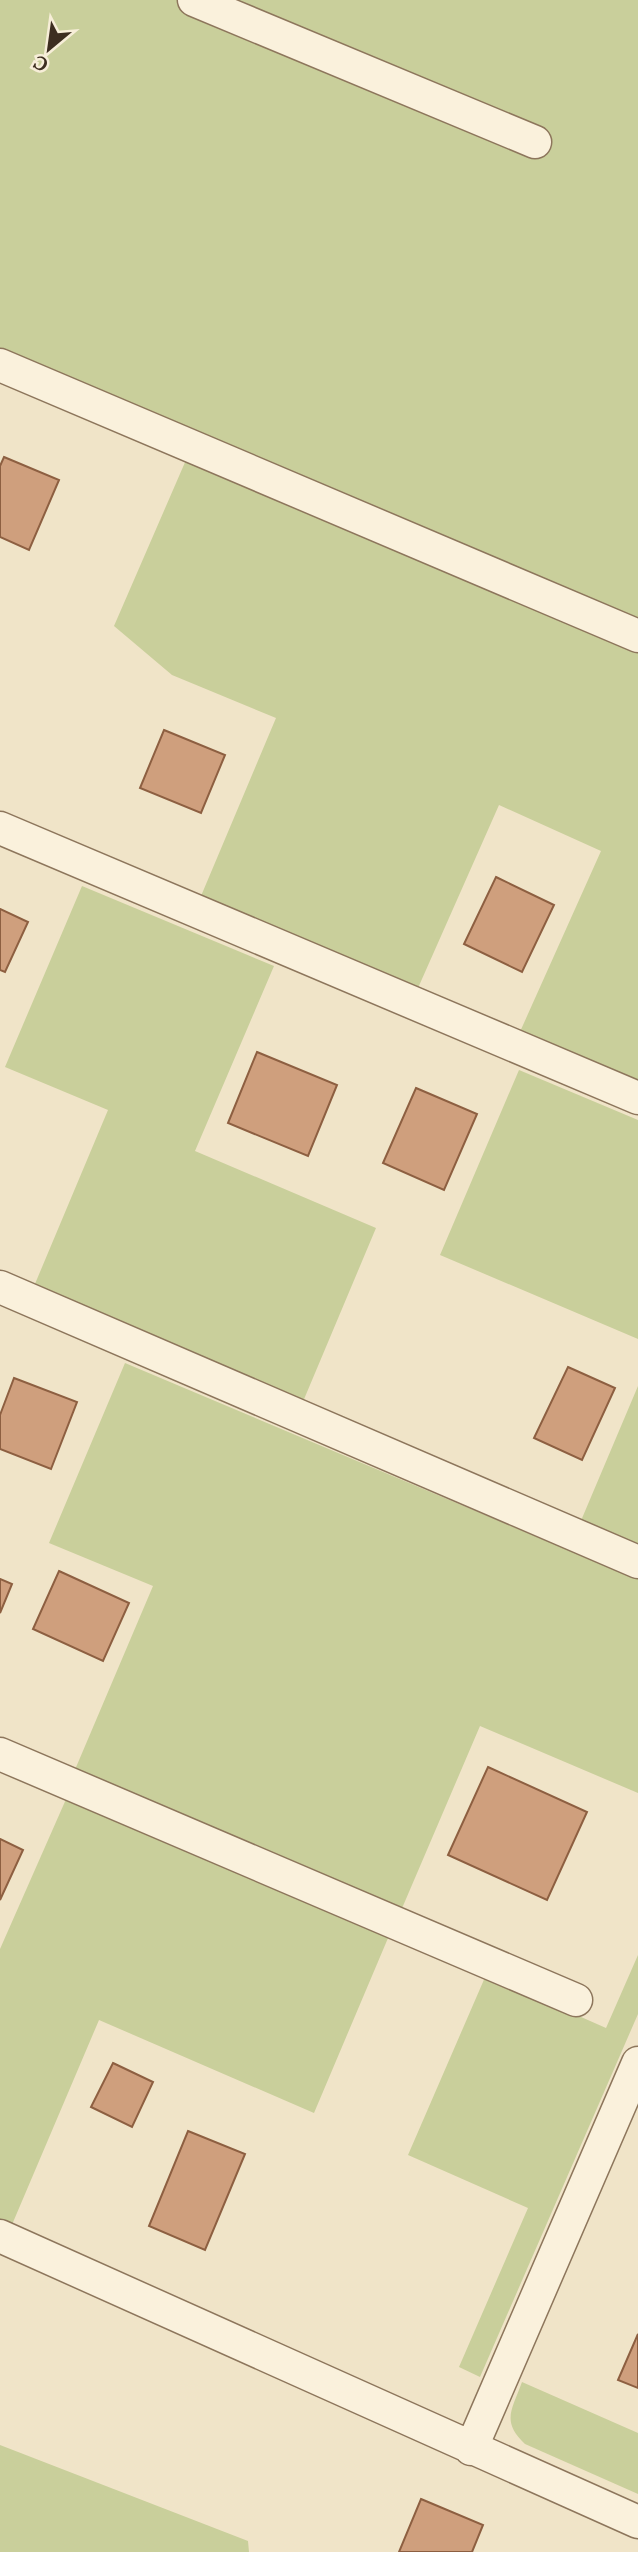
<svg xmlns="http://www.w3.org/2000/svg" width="638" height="2552" viewBox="0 0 638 2552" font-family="Lora,serif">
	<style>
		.green { fill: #c9cf9b }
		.building { fill: #cf9f7d; stroke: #8d5f41; stroke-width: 2 }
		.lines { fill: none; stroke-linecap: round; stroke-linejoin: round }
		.street-casing { stroke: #8d765c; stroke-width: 35 }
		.street { stroke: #faf1dc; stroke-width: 32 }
	</style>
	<rect width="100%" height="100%" fill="#f0e4c8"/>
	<!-- green -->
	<path class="green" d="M0 0H638V628L0 355Z
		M186 460 638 650V1082L519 1034 601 851 499 805 418 988 201 896 276 718 172 675 114 626Z
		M82 886 274 966 195 1151 376 1228 302 1404 32 1291 108 1110 5 1067Z
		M519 1070 638 1120V1339L440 1255Z
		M125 1363 613 1569 626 1544 580 1523 638 1386V1793L480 1726 400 1913 74 1772 153 1586 49 1543Z
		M67 1797 391 1931 314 2113 99 2020 11 2227 0 2222V1949Z
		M638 1955V2014L480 2377 459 2367 528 2208 408 2155 486 1975 606 2028Z
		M522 2382 638 2433V2494L525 2444C501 2421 512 2410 522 2382Z
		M0 2445 248 2541 249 2552H0Z"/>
	<!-- building -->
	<path class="building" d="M4 457 59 480 29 550 0 537V466Z
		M164 730 225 755 201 813 140 788Z
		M496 877 554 905 522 972 464 944Z
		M0 909 28 922 5 972 0 970Z
		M257 1052 337 1085 308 1156 228 1123Z
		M416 1088 477 1114 444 1190 383 1163Z
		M568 1367 615 1388 582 1460 534 1438Z
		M14 1378 77 1402 51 1469 0 1449V1415Z
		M59 1571 129 1603 103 1661 33 1629Z
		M0 1579 12 1584 0 1613Z
		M488 1767 587 1812 547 1900 448 1855Z
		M0 1839 23 1850 0 1900Z
		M113 2063 153 2082 132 2127 91 2107Z
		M188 2131 245 2154 205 2250 149 2226Z
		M638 2334V2388L618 2380Z
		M421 2499 483 2525 472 2552H399Z"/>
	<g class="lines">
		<defs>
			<path id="street" d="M194 0 535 142
				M0 365 638 636
				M0 828 638 1098
				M0 1287 638 1562
				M0 1754 576 2000
				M0 2236 638 2522
				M471 2449 638 2063"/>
		</defs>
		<!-- street casing -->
		<use href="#street" class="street-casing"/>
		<!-- street -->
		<use href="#street" class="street"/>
	</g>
	<!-- north arrow -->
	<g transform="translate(49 49) rotate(209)" stroke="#f7eed8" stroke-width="5" paint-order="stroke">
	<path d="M0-5L12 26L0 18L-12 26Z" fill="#3d2e20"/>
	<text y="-10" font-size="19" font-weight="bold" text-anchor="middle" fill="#3d2e20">С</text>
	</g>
</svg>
